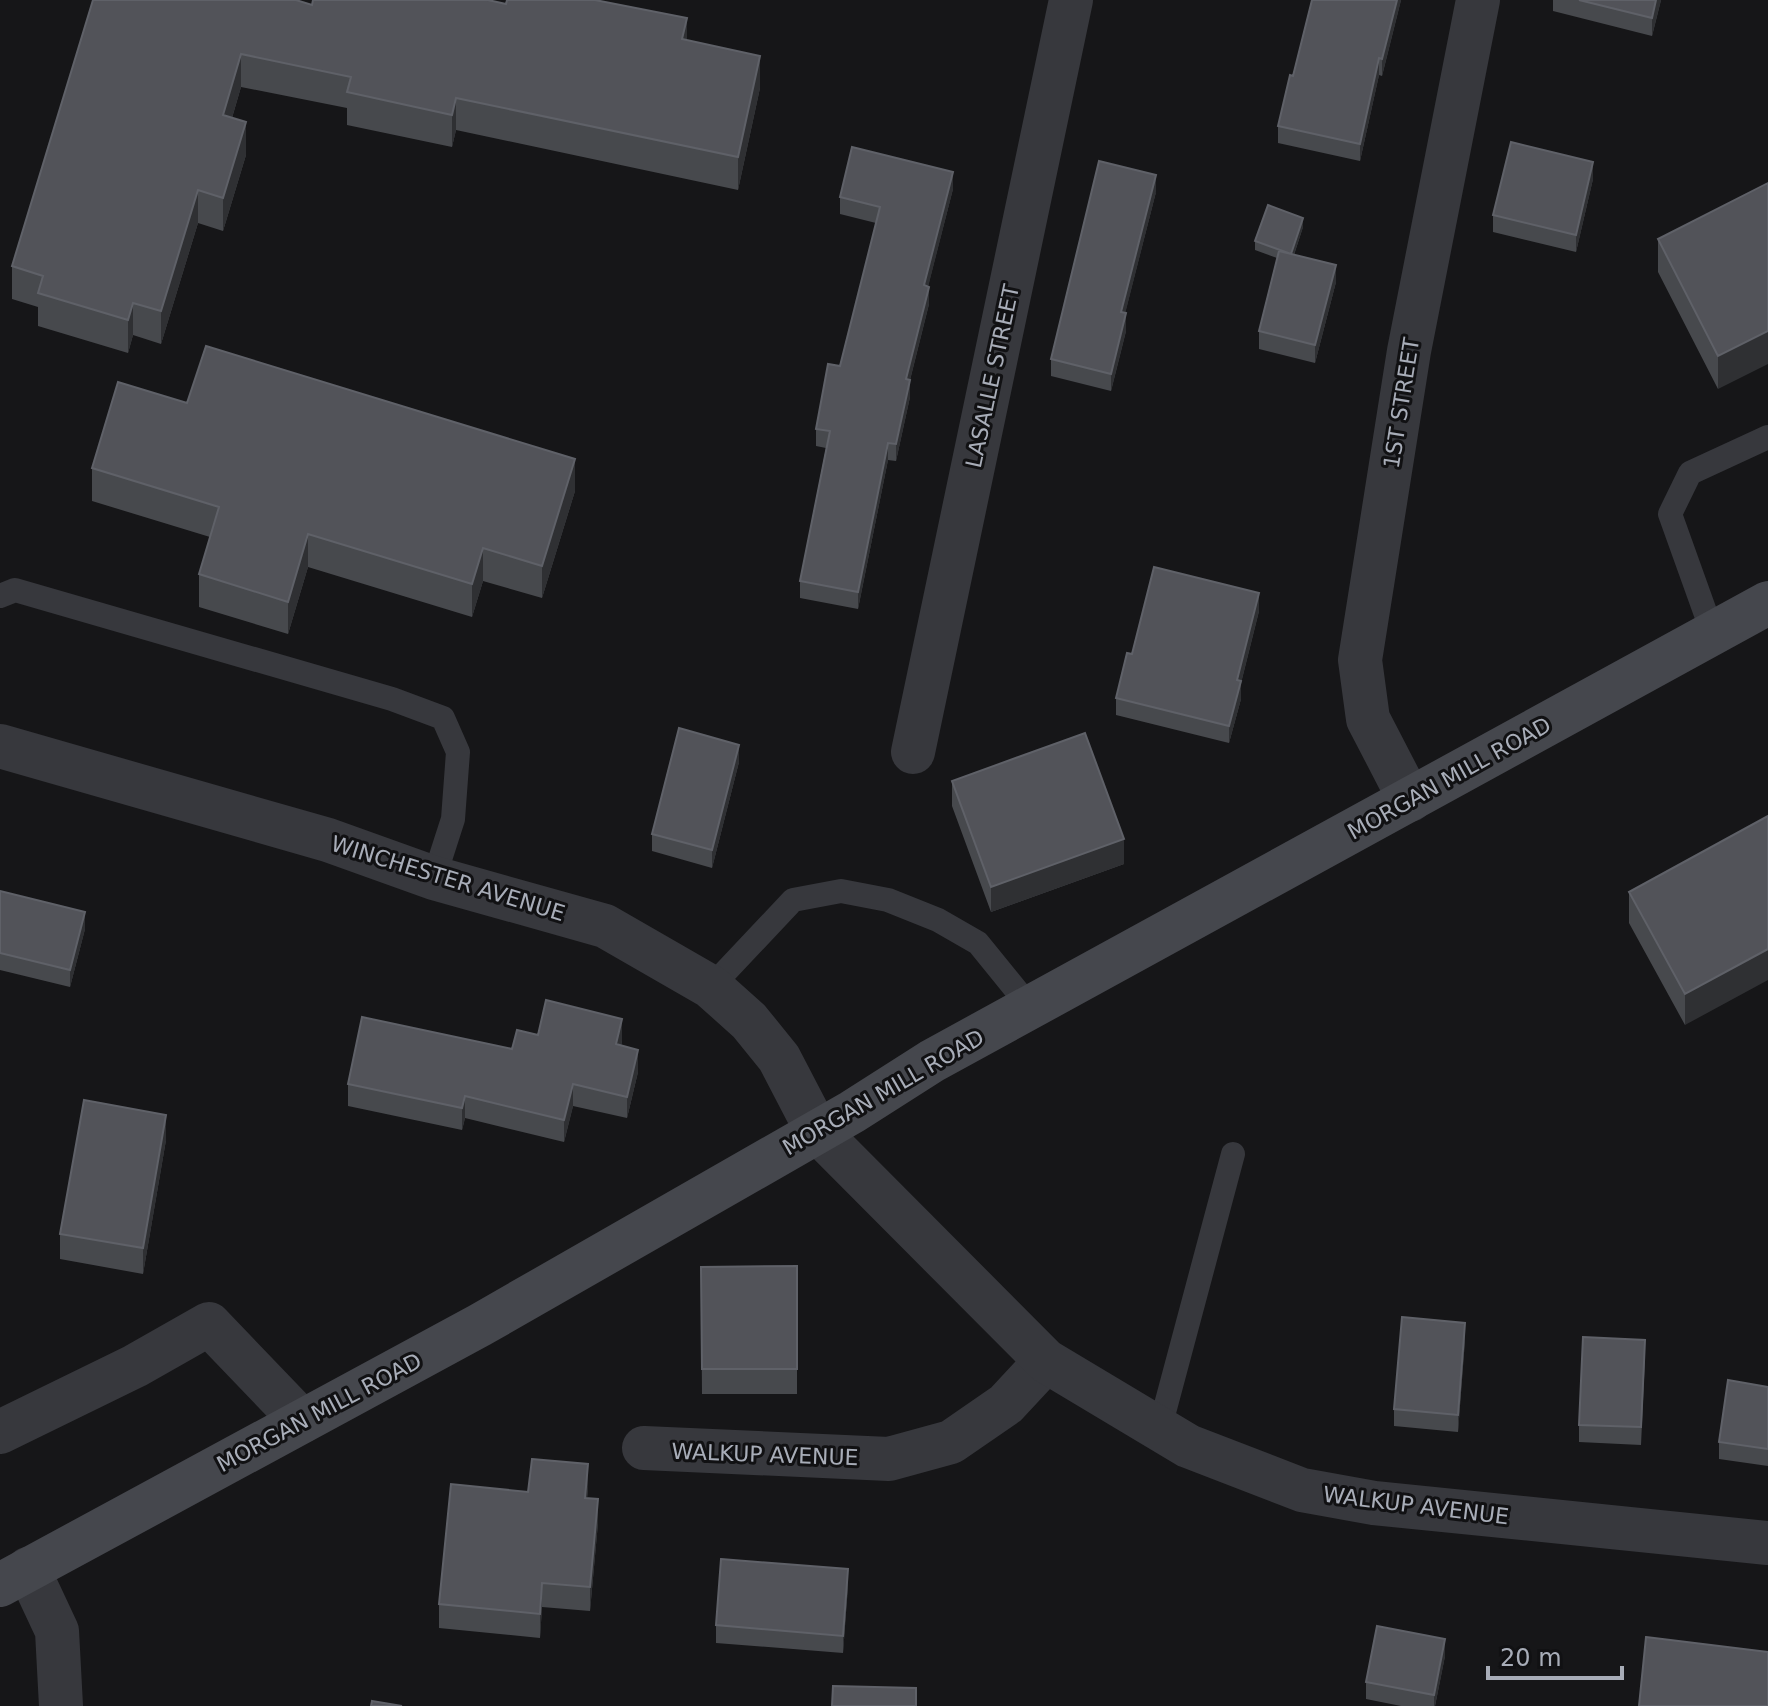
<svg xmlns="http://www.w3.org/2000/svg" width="1768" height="1706" viewBox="0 0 1768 1706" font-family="'DejaVu Sans',sans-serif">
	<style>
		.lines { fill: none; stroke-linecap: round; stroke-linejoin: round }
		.service { stroke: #37383d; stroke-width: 24 }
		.minor { stroke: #37383d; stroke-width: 44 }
		.tertiary { stroke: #37383d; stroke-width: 44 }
		.secondary { stroke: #45474d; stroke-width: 44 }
		.wall { fill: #47494d }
		.shaded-wall { fill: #2f3033 }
		.building { fill: #525359; stroke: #5f6168; stroke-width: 2 }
		.labels { text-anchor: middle; stroke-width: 6; stroke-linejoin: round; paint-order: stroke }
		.street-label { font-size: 22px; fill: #a8adb8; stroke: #111113 }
	</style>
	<rect width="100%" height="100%" fill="#161618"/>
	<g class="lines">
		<!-- service -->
		<path class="service" d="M0 596 15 590 392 699 443 718 458 752 453 819 434 878
			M1713 634 1670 514 1690 473 1768 437
			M711 987 793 900 841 891 888 900 938 920 978 943 1030 1007
			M1159 1431 1233 1154"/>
		<!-- minor -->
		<path class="minor" d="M913 752 1071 0
			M1410 800 1368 719 1360 660 1409 351 1478 0
			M0 1432 135 1366 209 1324 302 1421
			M644 1448 889 1459 951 1442 1006 1404 1046 1361
			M28 1569 57 1631 61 1706"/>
		<!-- tertiary -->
		<path class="tertiary" d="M0 746 328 840 434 878 605 926 711 987 749 1021 779 1058 817 1131 1046 1361 1188 1446 1302 1490 1374 1503 1768 1543"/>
		<!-- secondary -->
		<path class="secondary" d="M0 1585 480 1325 852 1112 932 1061 1768 603"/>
	</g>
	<!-- wall -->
	<path class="wall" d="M93 0 312 5 506 4 598 1 687 40 760 88 738 190 456 130 452 147 347 125V108L241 87 232 118 246 155 223 231 198 223 161 344 133 335 128 353 38 326V307L12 299V266Z
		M1312 0H1401L1382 76 1379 75 1360 161 1278 143V126L1293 76Z
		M1553 0H1661L1652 36 1553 11Z
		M1593 179 1576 252 1493 232V215Z
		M1768 183 1718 389 1658 272V239Z
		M953 189 928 286 929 304 910 380V397L896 461 888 460 858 609 800 598V581L826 448 816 446V429L840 366 876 223 840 214V197Z
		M1156 192 1125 313 1126 331 1111 391 1051 376V359Z
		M1303 227 1294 255 1336 282 1315 363 1259 349V331L1277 258 1255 250V241Z
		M187 403 575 491 542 598 483 581 472 617 308 567 288 634 199 607V574L210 537 92 501V468Z
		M1259 611 1241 683V699L1229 743 1116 715V698L1132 654Z
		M739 762 712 868 652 851V834Z
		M952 781 1124 864 991 912 952 806Z
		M1768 816 1685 1025 1629 923V892Z
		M0 891 85 929 70 987 0 970Z
		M538 1035 622 1041 621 1046 638 1072 627 1118 573 1106 564 1142 465 1118 462 1130 348 1106V1084L512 1049Z
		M166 1140 143 1274 60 1259V1234Z
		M797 1266V1394H702L701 1267Z
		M1465 1340 1458 1432 1394 1426V1409Z
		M1645 1358 1641 1445 1579 1442V1425Z
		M1768 1387V1466L1719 1459V1442Z
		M588 1489 587 1498 598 1523 590 1611 542 1607 540 1638 439 1628V1604L528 1492Z
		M848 1586 843 1653 716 1643V1625Z
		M1445 1656 1435 1706H1401L1366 1699V1682Z"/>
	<!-- shaded-wall -->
	<path class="shaded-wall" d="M1397 0H1401L1382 76V59Z
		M1656 0H1661L1652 36V18Z
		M687 18V51L682 39Z
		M241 54V87L223 148V115Z
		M760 56V88L738 190V157Z
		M1379 58V75L1360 161V144Z
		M456 98V130L452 147V115Z
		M246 122V155L223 231V198Z
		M1593 162V179L1576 252V235Z
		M953 172V189L924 303V285Z
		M1156 175V192L1121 330V312Z
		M198 190V223L161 344V311Z
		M1303 218V227L1291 263V254Z
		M1336 265V282L1315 363V345Z
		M929 287V304L906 396V379Z
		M133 303V335L128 353V320Z
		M1126 313V331L1111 391V374Z
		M1768 331V364L1718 389V356Z
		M910 380V397L896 461V444Z
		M888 443V460L858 609V592Z
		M575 459V491L542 598V566Z
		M308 534V567L288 634V602Z
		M483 548V581L472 617V584Z
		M1259 593V611L1241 683V699L1229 743V726L1237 680Z
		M739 745V762L712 868V850Z
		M1124 839V864L991 912V887Z
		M85 912V929L70 987V970Z
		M1768 949V980L1685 1025V994Z
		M622 1019V1041L616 1066V1044Z
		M638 1050V1072L627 1118V1097Z
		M573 1084V1106L564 1142V1120Z
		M465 1096V1118L462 1130V1108Z
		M166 1115V1140L143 1274V1248Z
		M1465 1323V1340L1458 1432V1415Z
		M588 1464V1489L585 1522V1498Z
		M598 1499V1523L590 1611V1587Z
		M848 1569V1586L843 1653V1636Z
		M542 1583V1607L540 1638V1614Z
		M1445 1639V1656L1435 1706H1434V1695Z"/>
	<!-- building -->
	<path class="building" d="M93 0H296L312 5 313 0H488L506 4 507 0H595L687 18 682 39 760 56 738 157 456 98 452 115 347 92 351 77 241 54 223 115 246 122 223 198 198 190 161 311 133 303 128 320 38 293 43 276 12 266Z
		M1312 0H1397L1382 59 1379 58 1360 144 1278 126 1290 75 1293 76Z
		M1579 0H1656L1652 18Z
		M1511 142 1593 162 1576 235 1493 215Z
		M852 147 953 172 924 285 929 287 906 379 910 380 896 444 888 443 858 592 800 581 830 431 816 429 828 364 840 366 880 207 840 197Z
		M1099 161 1156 175 1121 312 1126 313 1111 374 1051 359Z
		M1768 183V331L1718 356 1658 239Z
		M1268 205 1303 218 1291 254 1255 241Z
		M1279 251 1336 265 1315 345 1259 331Z
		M206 346 575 459 542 566 483 548 472 584 308 534 288 602 199 574 219 507 92 468 118 382 187 403Z
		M1154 567 1259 593 1237 680 1241 681 1229 726 1116 698 1127 653 1132 654Z
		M679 728 739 745 712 850 652 834Z
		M1085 733 1124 839 991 887 952 781Z
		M1768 816V949L1685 994 1629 892Z
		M0 891 85 912 70 970 0 953Z
		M546 1000 622 1019 616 1044 638 1050 627 1097 573 1084 564 1120 465 1096 462 1108 348 1084 362 1017 512 1049 517 1030 538 1035Z
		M84 1100 166 1115 143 1248 60 1234Z
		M797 1266V1369H702L701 1267Z
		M1402 1317 1465 1323 1458 1415 1394 1409Z
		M1583 1337 1645 1340 1641 1427 1579 1425Z
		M1728 1380 1768 1387V1449L1719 1442Z
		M532 1459 588 1464 585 1498 598 1499 590 1587 542 1583 540 1614 439 1604 451 1484 528 1492Z
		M721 1559 848 1569 843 1636 716 1625Z
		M1377 1626 1445 1639 1434 1695 1366 1682Z
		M1646 1637 1768 1652V1706H1639Z
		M833 1686 916 1688V1706H832Z
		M372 1701 402 1706H371Z"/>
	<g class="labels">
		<!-- street labels -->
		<g class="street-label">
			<text transform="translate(992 376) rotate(-78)" y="8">LASALLE STREET</text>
			<text transform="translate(1401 403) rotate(-81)" y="8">1ST STREET</text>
			<text transform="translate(1449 778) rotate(-29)" y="8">MORGAN MILL ROAD</text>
			<text transform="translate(448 878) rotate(17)" y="8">WINCHESTER AVENUE</text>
			<text transform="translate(883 1092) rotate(-30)" y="8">MORGAN MILL ROAD</text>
			<text transform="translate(319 1412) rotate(-28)" y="8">MORGAN MILL ROAD</text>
			<text transform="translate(765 1454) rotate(2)" y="8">WALKUP AVENUE</text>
			<text transform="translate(1416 1505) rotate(7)" y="8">WALKUP AVENUE</text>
		</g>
	</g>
	<!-- scale -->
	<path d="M1488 1666v12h134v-12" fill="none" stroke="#a8adb8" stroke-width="4"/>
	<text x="1500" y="1666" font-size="24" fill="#a8adb8" stroke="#111113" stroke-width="6" paint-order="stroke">20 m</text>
</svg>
